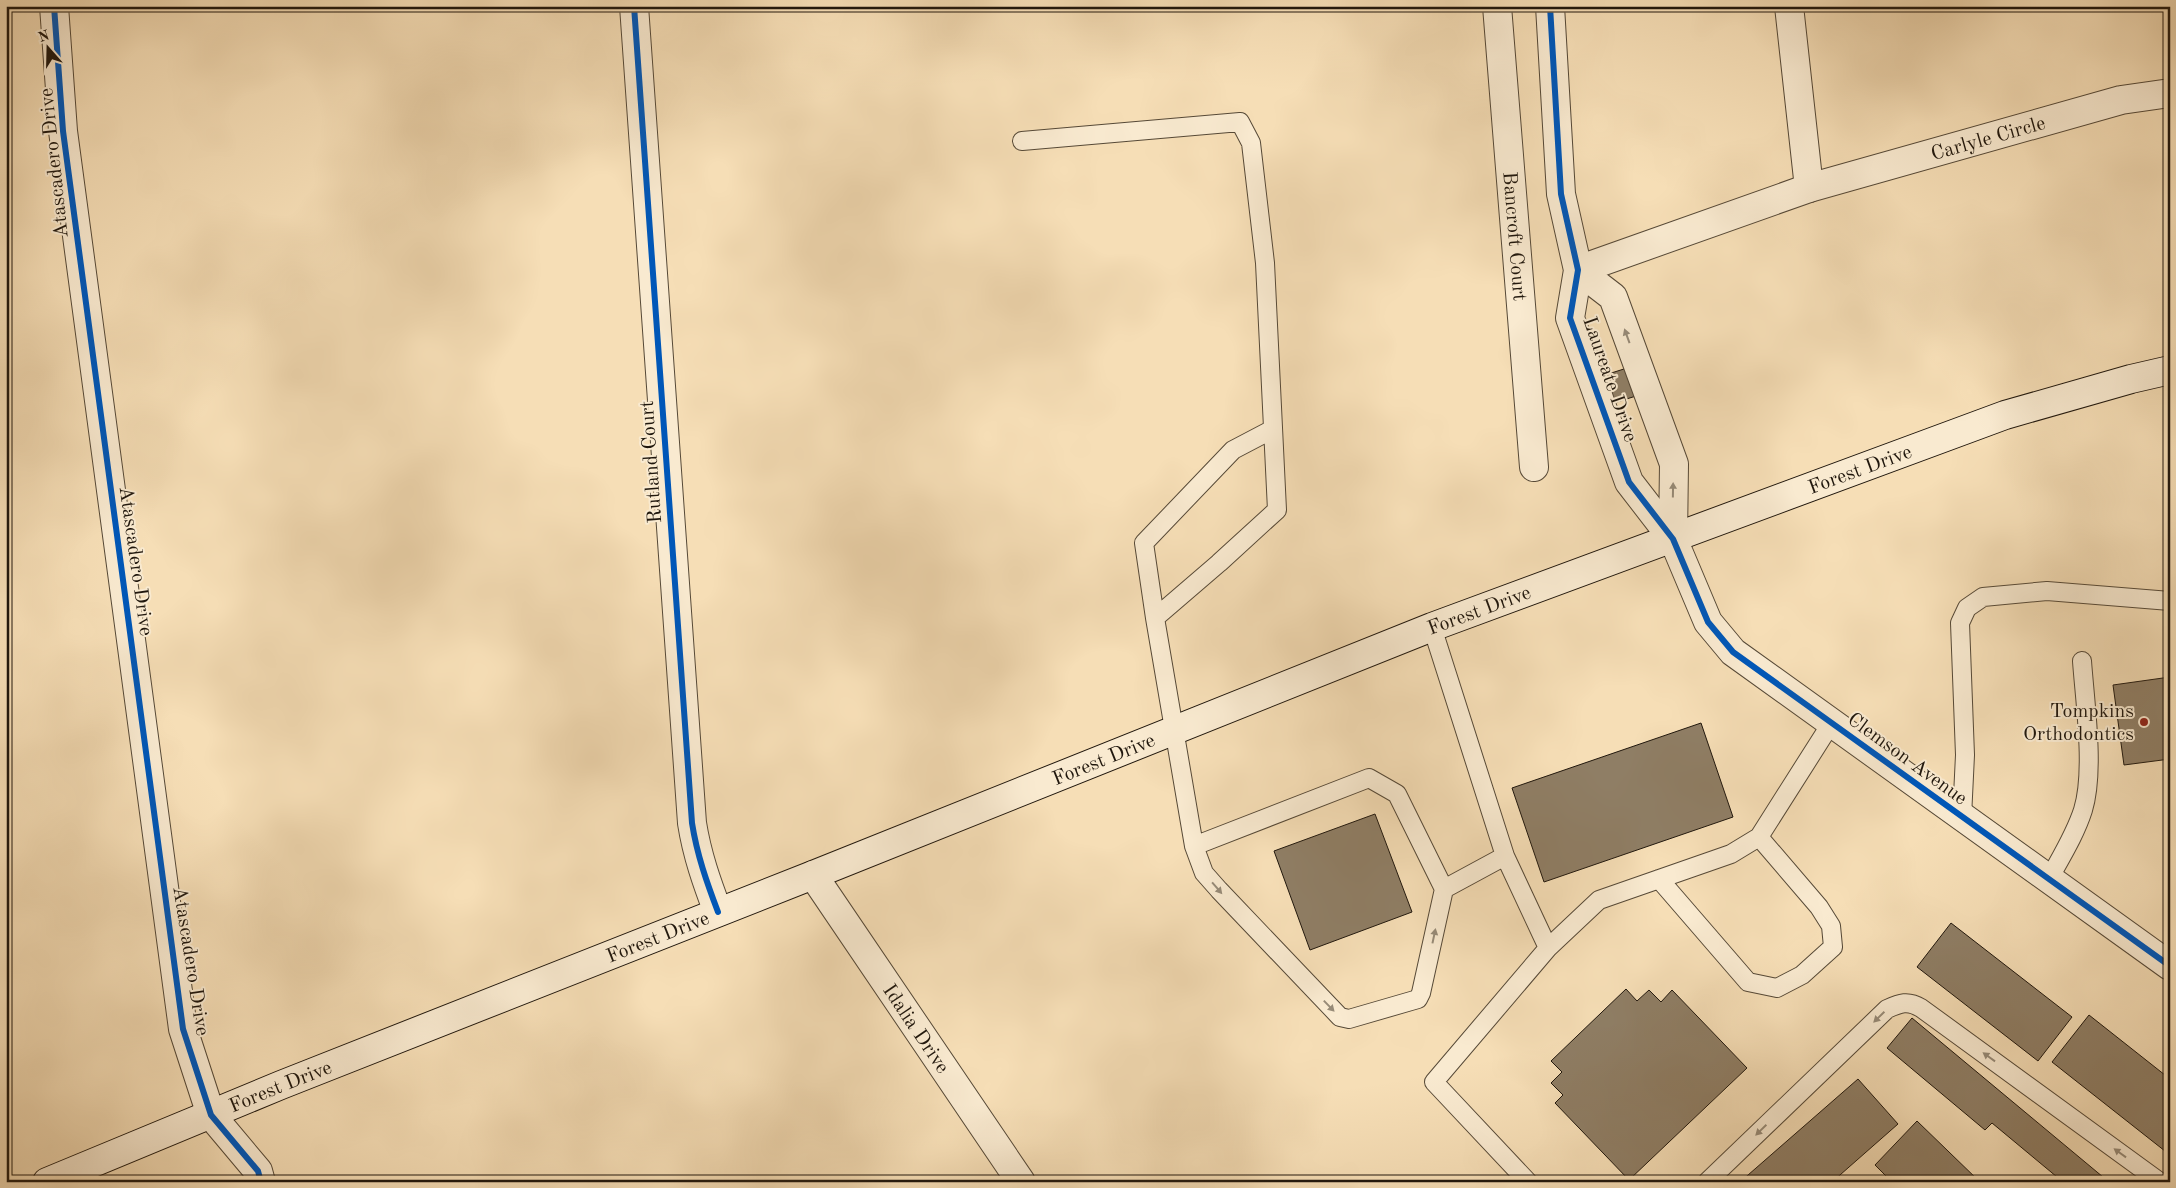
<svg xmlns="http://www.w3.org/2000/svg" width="2176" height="1188" viewBox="0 0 2176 1188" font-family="'Old Standard TT',serif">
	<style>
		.building { fill: #8f7e65; stroke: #20170d }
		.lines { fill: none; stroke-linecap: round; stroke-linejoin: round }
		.service-casing { stroke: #564937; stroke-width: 20 }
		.minor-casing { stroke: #564937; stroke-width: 30 }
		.secondary-casing { stroke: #20170d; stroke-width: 30 }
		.service { stroke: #f9ead0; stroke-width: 18 }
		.minor { stroke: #f9ead0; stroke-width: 28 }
		.secondary { stroke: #f9ead0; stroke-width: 28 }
		.cycleway-casing { stroke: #f9ead0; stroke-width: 9 }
		.cycleway { stroke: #0057b8; stroke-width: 6 }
		.oneway { fill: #978b78 }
		.poi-dot { fill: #8f2418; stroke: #f9ead0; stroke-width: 2 }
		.labels { text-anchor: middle; stroke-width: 4; stroke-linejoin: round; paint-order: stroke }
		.street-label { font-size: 20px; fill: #20170d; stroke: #f9ead0 }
		.poi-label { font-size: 20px; fill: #20170d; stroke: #f9ead0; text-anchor: end }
	</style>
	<rect width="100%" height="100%" fill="#f6deb6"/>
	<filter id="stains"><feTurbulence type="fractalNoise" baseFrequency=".004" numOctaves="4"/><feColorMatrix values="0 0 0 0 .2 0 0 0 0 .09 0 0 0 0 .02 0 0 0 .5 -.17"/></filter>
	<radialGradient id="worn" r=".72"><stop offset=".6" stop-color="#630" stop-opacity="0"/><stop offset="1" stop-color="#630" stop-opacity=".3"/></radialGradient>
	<!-- building -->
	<path class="building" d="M1627 368 1636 396 1614 403 1605 375Z
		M2170 677V759L2124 765 2113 685Z
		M1701 723 1733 817 1544 882 1512 788Z
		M1375 814 1412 912 1310 950 1274 851Z
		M1951 923 2072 1017 2038 1061 1917 967Z
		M1626 989 1637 1001 1649 990 1661 1002 1672 990 1747 1068 1629 1180 1555 1103 1563 1095 1551 1083 1562 1072 1551 1061Z
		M2089 1015 2170 1079V1155L2052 1062Z
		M1912 1018 2109 1182H2063L1992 1123 1985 1130 1887 1048Z
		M1858 1079 1898 1124 1832 1182H1740Z
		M1917 1121 1980 1182H1892L1875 1165Z"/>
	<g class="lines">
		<defs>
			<path id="service" d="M1022 141 1240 122 1251 143 1265 263 1277 510 1219 563 1155 618 1194 846 1204 873 1219 890 1340 1017 1349 1019 1418 999 1421 993 1444 889 1397 794 1369 778 1194 846
				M1155 618 1144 543 1233 450 1273 429
				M1432 627 1505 856 1548 948
				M1962 817 1965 755 1960 623 1967 608 1983 597 2047 591 2170 601
				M1659 879 1748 982 1777 988 1802 975 1833 947 1831 926 1819 907 1759 837
				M2049 879C2061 857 2075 835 2083 810 2095 771 2085 703 2082 661
				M1444 889 1505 856
				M1528 1182 1434 1082 1548 948 1599 900 1731 854 1759 837 1832 722
				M1707 1182 1887 1009C1900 1003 1908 1000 1921 1008L2160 1182"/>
			<g id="minor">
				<path d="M54 6 63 131 183 1029 211 1115 258 1171 261 1182"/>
				<path d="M634 6 692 823C697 855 707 883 718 912"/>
				<path id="s1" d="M1497 6 1534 467"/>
				<path d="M1550 6 1561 194 1578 270 1570 318 1629 482 1673 539 1708 622 1733 652 2170 966"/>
				<path d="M1789 6 1809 188"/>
				<path id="s2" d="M1578 270 1809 188 2121 100 2170 93"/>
				<path d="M1578 270 1613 297 1674 464 1673 539"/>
				<path id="s3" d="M813 875 1021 1182"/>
			</g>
			<g id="secondary">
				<path id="s4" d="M47 1182 281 1085 813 875 1432 627 2005 415 2131 379 2170 370"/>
			</g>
		</defs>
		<!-- service casing -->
		<use href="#service" class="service-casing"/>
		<!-- minor casing -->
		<use href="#minor" class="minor-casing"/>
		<!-- secondary casing -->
		<use href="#secondary" class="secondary-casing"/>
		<!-- service -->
		<use href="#service" class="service"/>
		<!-- minor -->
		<use href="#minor" class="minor"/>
		<!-- secondary -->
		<use href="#secondary" class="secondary"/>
		<defs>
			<path id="cycleway" d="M54 6 63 131 183 1029 211 1115 258 1171 261 1182
				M634 6 692 823C697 855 707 883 718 912
				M1550 6 1561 194 1578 270 1570 318 1629 482 1673 539 1708 622 1733 652 2170 966"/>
		</defs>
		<!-- cycleway casing -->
		<use href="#cycleway" class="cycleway-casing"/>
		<!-- cycleway -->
		<use href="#cycleway" class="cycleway"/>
	</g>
	<!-- one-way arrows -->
	<defs><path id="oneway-solid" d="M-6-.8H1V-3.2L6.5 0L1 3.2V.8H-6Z" transform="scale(1.25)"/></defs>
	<g class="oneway">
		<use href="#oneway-solid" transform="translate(1627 336) rotate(-110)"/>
		<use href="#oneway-solid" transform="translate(1673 490) rotate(-89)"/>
		<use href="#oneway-solid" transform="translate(1217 888) rotate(49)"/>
		<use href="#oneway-solid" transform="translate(1434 936) rotate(-78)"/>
		<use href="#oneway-solid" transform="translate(1329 1006) rotate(46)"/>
		<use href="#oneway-solid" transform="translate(1879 1017) rotate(136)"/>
		<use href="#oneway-solid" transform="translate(1989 1057) rotate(-144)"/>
		<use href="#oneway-solid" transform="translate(1761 1130) rotate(136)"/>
		<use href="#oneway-solid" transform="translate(2120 1153) rotate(-144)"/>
	</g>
	<!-- markers -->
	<circle class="poi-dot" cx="2144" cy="722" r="5"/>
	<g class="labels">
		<!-- street labels -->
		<g class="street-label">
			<text dy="7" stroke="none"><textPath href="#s2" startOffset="431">Carlyle Circle</textPath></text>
			<text transform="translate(53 163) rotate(-96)" y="7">Atascadero Drive</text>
			<text dy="7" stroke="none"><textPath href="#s1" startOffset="231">Bancroft Court</textPath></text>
			<text transform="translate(1611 379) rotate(71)" y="7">Laureate Drive</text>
			<text transform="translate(650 462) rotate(-94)" y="7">Rutland Court</text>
			<text dy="7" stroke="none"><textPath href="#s4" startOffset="1948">Forest Drive</textPath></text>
			<text transform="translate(137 561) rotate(82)" y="7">Atascadero Drive</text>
			<text dy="7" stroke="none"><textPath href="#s4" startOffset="1542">Forest Drive</textPath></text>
			<text dy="7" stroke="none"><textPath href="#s4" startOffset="1138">Forest Drive</textPath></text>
			<text transform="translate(1908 758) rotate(36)" y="7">Clemson Avenue</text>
			<text dy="7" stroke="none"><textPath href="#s4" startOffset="658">Forest Drive</textPath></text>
			<text transform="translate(192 961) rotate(81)" y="7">Atascadero Drive</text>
			<text dy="7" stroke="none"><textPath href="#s3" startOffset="185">Idalia Drive</textPath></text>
			<text dy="7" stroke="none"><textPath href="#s4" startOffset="252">Forest Drive</textPath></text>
		</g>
		<!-- poi labels -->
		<g class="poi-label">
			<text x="2134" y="717">Tompkins<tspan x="2134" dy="23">Orthodontics</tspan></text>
		</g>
	</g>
	<!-- margin -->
	<rect width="2176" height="1188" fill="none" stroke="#f6deb6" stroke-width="25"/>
	<rect x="8" y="8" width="2161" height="1173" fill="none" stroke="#20170d" stroke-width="2.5"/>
	<rect x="12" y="12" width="2151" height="1163" fill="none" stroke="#20170d"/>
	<!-- north arrow -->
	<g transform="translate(48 48) rotate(340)" stroke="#f9ead0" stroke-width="4" paint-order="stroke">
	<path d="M0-4L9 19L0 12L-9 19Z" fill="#20170d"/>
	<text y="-8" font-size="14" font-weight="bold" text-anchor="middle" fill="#20170d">N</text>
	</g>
	<rect width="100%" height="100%" filter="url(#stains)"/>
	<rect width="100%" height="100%" fill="url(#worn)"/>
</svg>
